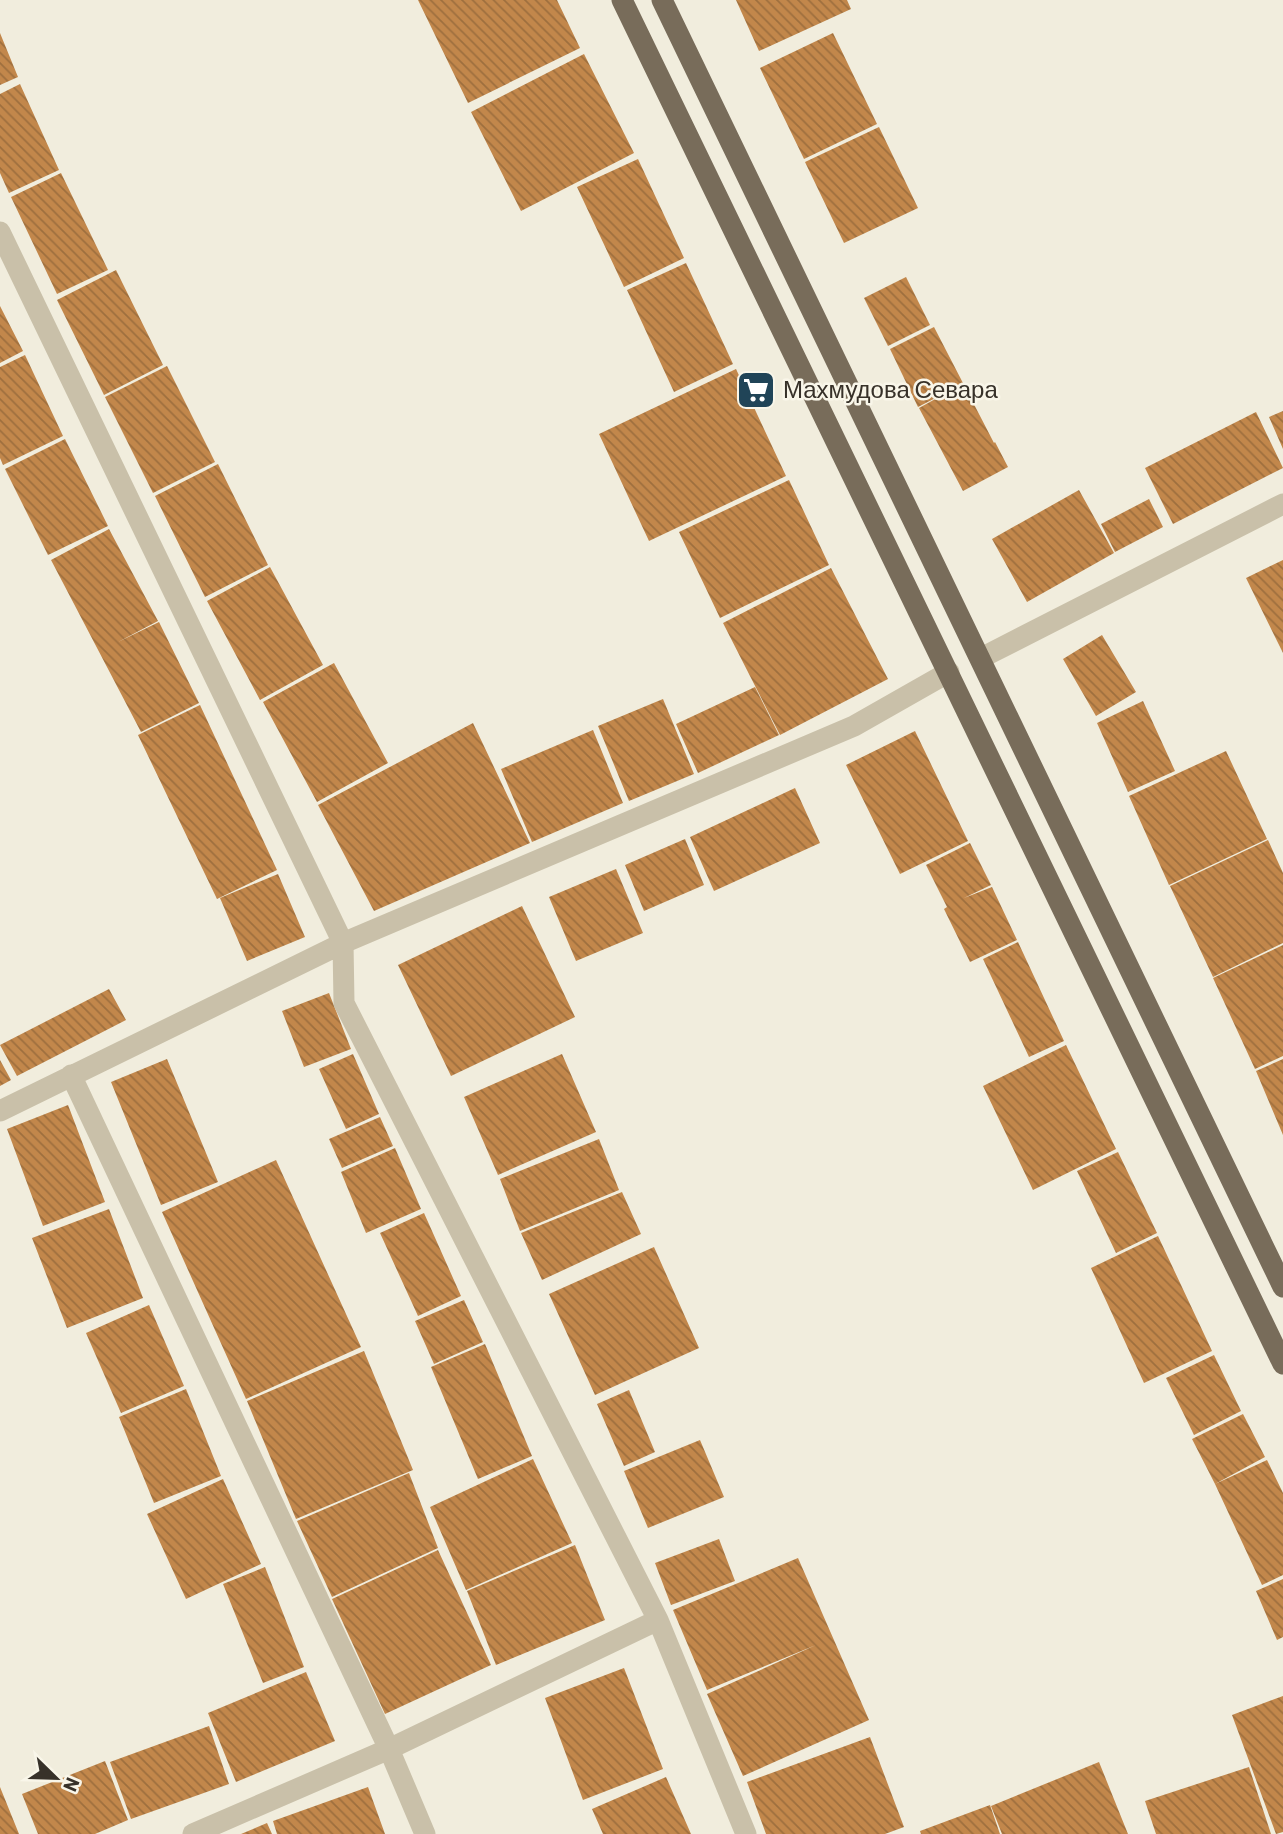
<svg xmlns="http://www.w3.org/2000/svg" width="1283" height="1834" viewBox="0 0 1283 1834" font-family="Barlow,sans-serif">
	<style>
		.building { fill: url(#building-back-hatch) }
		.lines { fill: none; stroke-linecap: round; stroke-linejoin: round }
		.minor { stroke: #c9c0a9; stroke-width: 21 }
		.major { stroke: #786c5a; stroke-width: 21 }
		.labels { text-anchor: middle; stroke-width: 5; stroke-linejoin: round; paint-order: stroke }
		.poi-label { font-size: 24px; fill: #373129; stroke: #f9f6e9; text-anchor: start }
	</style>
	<defs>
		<pattern id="building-back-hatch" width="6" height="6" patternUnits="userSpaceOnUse" patternTransform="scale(1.75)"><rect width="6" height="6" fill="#c2874b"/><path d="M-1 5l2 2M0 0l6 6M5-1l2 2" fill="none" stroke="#9e6f3e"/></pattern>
	</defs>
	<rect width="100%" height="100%" fill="#f1eddd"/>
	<!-- building -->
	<path class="building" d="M418 0H557L580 48 468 103Z
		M736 0H847L851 9 759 51Z
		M0 33 18 77 0 85Z
		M833 33 877 124 804 159 760 68Z
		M584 54 634 153 521 211 471 112Z
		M20 84 59 170 9 193 0 173V94Z
		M879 127 918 208 844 243 805 162Z
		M638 159 684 258 624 287 577 187Z
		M61 173 108 270 57 294 11 197Z
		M686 263 733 364 674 392 627 290Z
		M116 270 163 365 104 395 57 300Z
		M906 277 930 325 888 346 864 298Z
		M0 306 23 351 0 363Z
		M934 327 994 443 995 442 1008 467 963 491 919 408 957 387 918 407 890 349Z
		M25 355 63 436 3 465 0 458V367Z
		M167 366 215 462 153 493 105 397Z
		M736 369 786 476 649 541 599 434Z
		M1283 411V449L1269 417Z
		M1256 412 1283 468 1173 524 1145 468Z
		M65 439 108 526 48 555 5 469Z
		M218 464 268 565 205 597 155 496Z
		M789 480 829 565 720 618 679 532Z
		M1079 490 1114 553 1027 602 992 539Z
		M1149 499 1163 527 1115 552 1101 524Z
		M109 529 158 621 118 642 159 622 199 703 141 732 51 560Z
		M1283 560V653L1246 578Z
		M270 567 323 665 260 700 207 601Z
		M831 568 888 679 780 735 723 623Z
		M1102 635 1136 692 1096 716 1063 659Z
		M334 663 388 763 317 802 263 702Z
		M755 687 779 735 698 773 676 724Z
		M663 699 694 774 629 801 598 726Z
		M1143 701 1175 771 1128 792 1097 723Z
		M200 705 277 870 217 899 138 735Z
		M473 723 530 843 374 911 318 805Z
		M593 730 623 803 532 842 501 769Z
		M915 731 968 841 900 874 846 765Z
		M1226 751 1267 839 1169 885 1129 796Z
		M795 788 820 843 714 891 690 837Z
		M685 839 704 885 644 911 625 865Z
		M1268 840 1283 873V943L1213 977 1170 886Z
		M970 843 991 885 964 898 992 887 1017 940 970 962 944 909 947 907 926 865Z
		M616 869 643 933 576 961 549 897Z
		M278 874 305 937 247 961 220 898Z
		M522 906 575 1017 451 1076 398 965Z
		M1018 942 1064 1041 1029 1057 983 959Z
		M1283 945V1056L1255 1069 1213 978Z
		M109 989 126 1020 17 1076 0 1045Z
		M329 993 351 1049 304 1067 282 1011Z
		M1066 1045 1116 1149 1033 1190 983 1086Z
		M353 1054 379 1114 346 1129 319 1069Z
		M562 1054 596 1132 498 1175 464 1097Z
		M167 1059 218 1182 161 1205 111 1082Z
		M1283 1059V1135L1256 1071Z
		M0 1060 11 1080 0 1086Z
		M68 1105 105 1202 43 1226 7 1129Z
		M380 1117 393 1146 342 1168 329 1139Z
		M599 1139 619 1190 520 1231 500 1179Z
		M395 1148 421 1209 366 1233 341 1172Z
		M1118 1152 1157 1233 1116 1253 1077 1171Z
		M276 1160 361 1347 246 1399 162 1212Z
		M622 1192 641 1234 542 1280 521 1233Z
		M109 1209 143 1298 67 1328 32 1238Z
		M424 1213 461 1296 418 1316 380 1233Z
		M1158 1236 1212 1351 1144 1383 1091 1268Z
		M654 1247 699 1348 595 1395 549 1294Z
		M464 1300 483 1342 434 1364 415 1321Z
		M149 1305 184 1386 121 1413 86 1333Z
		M485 1344 532 1456 478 1479 431 1367Z
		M364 1351 413 1470 296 1519 247 1401Z
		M1214 1355 1241 1411 1194 1435 1166 1378Z
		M186 1389 221 1476 154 1503 119 1417Z
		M629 1390 655 1452 624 1466 597 1404Z
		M1243 1414 1265 1457 1215 1484 1192 1439Z
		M700 1440 724 1497 648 1528 624 1471Z
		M533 1459 572 1543 466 1590 430 1507Z
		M1267 1460 1283 1493V1575L1262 1585 1215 1484Z
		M409 1473 438 1548 332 1597 297 1521Z
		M223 1479 261 1564 186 1599 147 1514Z
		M719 1539 735 1581 671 1605 655 1563Z
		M575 1545 605 1620 496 1665 467 1591Z
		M438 1550 491 1665 385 1714 332 1599Z
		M798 1558 869 1720 743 1776 707 1694 816 1645 707 1690 673 1610Z
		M265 1567 304 1667 263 1683 223 1584Z
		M1283 1579V1637L1277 1640 1256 1591Z
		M624 1668 663 1769 583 1800 545 1698Z
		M306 1672 335 1741 236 1782 208 1713Z
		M1283 1696V1832L1276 1834 1232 1715Z
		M209 1726 229 1784 131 1819 110 1762Z
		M870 1737 904 1827 885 1834H766L747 1782Z
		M105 1761 128 1820 95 1834H38L22 1794Z
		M1099 1762 1128 1834H1002L991 1806Z
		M1249 1767 1271 1834H1156L1145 1801Z
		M666 1777 691 1834H603L592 1809Z
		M0 1787 19 1834H0Z
		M368 1787 385 1834H277L273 1821Z
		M990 1805 1000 1834H921L920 1831Z
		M267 1823 272 1834H241Z"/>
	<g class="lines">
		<!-- minor -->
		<path class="minor" d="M0 232 343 943 344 1003 658 1620 746 1834
			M981 658 1283 504
			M71 1075 389 1749 425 1834
			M0 1111 343 943 854 726 949 672
			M193 1834 389 1749 658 1620"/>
		<!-- major -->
		<path class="major" d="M622 0 1283 1364
			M662 0 1283 1287"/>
	</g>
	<!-- icons -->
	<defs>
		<symbol id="supermarket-square" viewBox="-11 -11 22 22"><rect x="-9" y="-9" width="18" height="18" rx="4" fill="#204457" stroke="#f9f6e9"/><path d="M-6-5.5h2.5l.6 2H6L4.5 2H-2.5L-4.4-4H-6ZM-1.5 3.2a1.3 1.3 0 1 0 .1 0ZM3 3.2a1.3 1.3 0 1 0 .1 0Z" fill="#fff"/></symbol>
	</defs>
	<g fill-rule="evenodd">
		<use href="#supermarket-square" x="734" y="368" width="44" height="44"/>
	</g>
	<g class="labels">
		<!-- poi labels -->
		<g class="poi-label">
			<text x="783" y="398">Махмудова Севара</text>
		</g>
	</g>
	<!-- north arrow -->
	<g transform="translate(56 1778) rotate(113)" stroke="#f9f6e9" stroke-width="5" paint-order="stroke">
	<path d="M0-5L12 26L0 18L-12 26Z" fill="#373129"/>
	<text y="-10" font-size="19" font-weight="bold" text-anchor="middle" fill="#373129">N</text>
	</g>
</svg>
